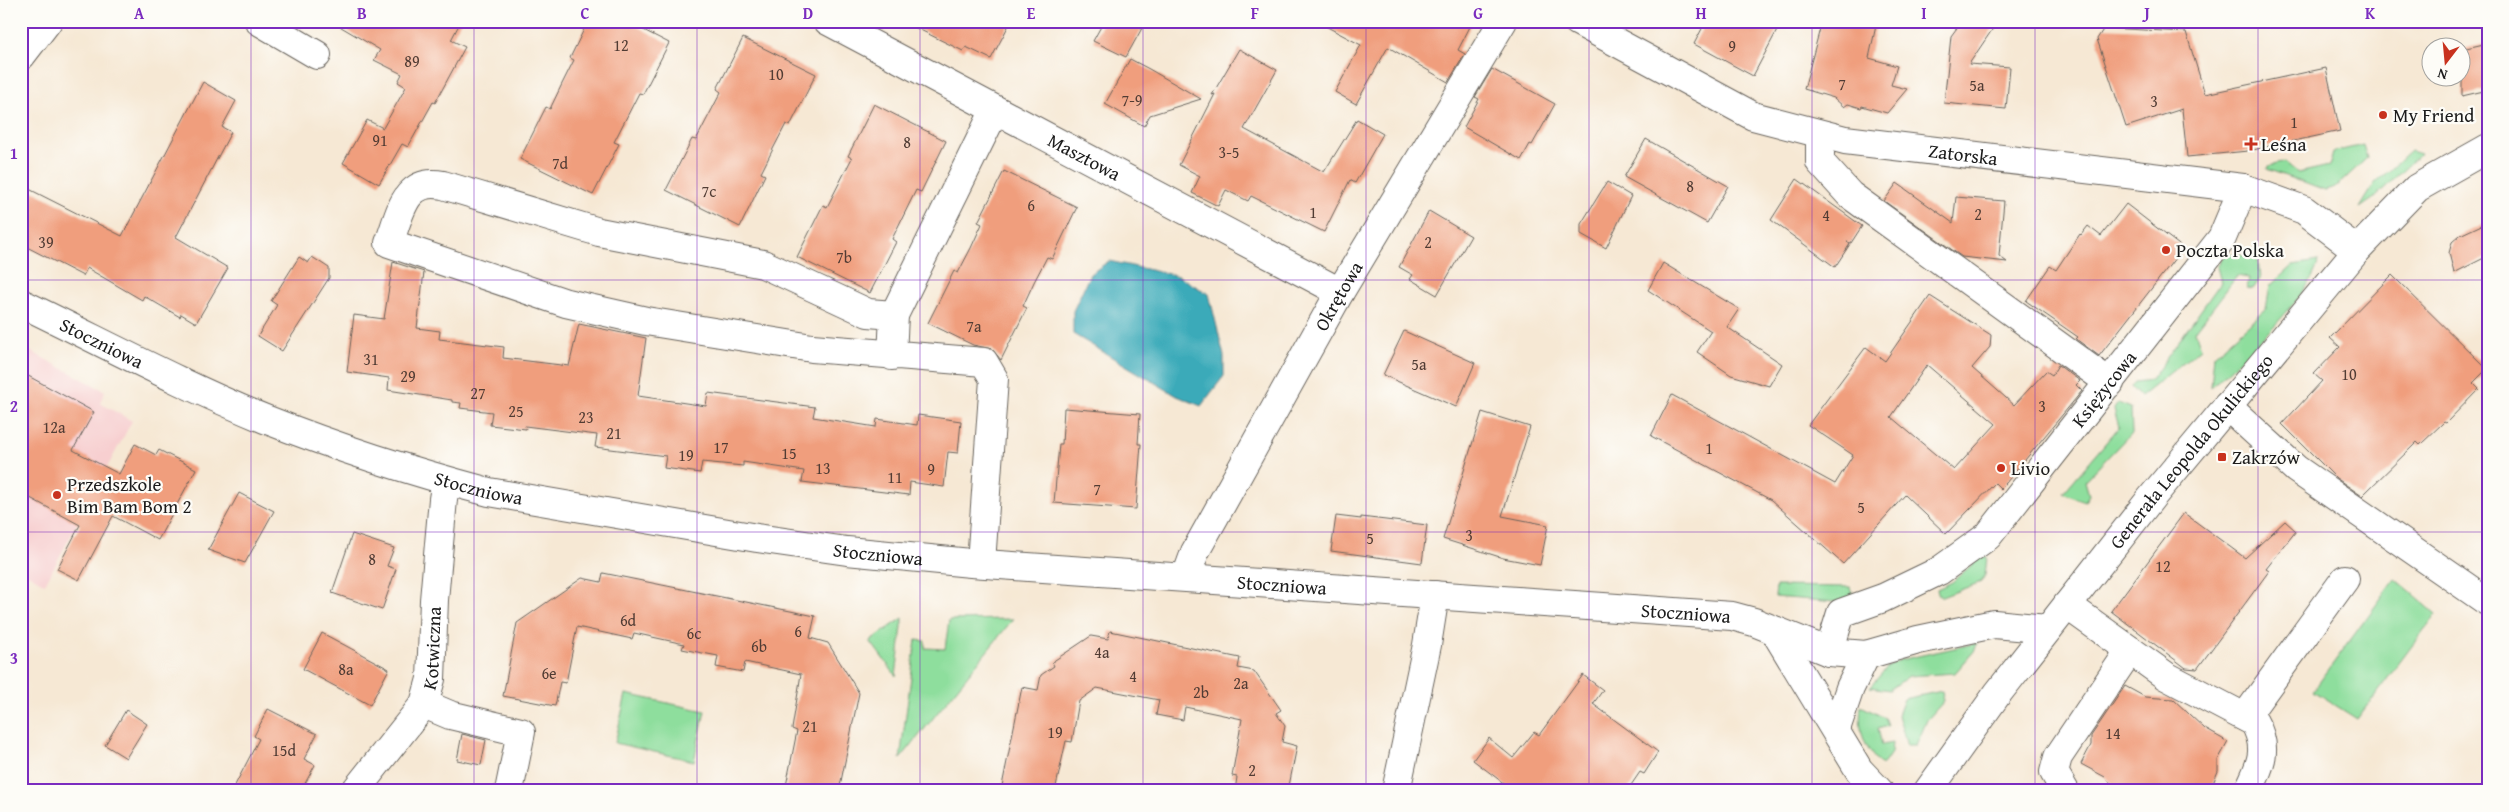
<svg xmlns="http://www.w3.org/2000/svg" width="2509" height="812" viewBox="0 0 2509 812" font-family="'Gentium Book Plus',serif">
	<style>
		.built { fill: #f7cfd0 }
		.green { fill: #8ede9d; stroke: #557d5c }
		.water { fill: #3baab9; stroke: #2c636a }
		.building { fill: #f09e7d; fill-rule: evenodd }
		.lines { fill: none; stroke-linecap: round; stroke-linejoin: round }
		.minor-casing { stroke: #68635c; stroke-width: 30 }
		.minor { stroke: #fff; stroke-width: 28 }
		.grid { fill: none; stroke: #7b2cbf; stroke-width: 1; stroke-opacity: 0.55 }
		.poi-dot { fill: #c8321e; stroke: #fdfcf7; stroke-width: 2 }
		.labels { text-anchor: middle; stroke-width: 4.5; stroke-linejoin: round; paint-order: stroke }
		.number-label { font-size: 16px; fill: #513c34 }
		.poi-label { font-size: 19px; fill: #1c1c1c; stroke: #fdfcf7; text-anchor: start }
		.street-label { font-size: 19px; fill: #1c1c1c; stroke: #fdfcf7 }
		.neatline { fill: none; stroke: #7b2cbf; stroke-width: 2 }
		.grid-label { font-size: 16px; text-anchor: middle; font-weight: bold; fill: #7b2cbf }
	</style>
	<rect width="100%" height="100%" fill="#fdfcf7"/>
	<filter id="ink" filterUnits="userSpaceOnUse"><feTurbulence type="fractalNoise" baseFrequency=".02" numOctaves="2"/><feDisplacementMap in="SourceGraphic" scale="10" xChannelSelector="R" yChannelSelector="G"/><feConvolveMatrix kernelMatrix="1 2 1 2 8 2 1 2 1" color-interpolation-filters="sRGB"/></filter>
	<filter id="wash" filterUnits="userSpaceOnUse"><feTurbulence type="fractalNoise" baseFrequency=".0096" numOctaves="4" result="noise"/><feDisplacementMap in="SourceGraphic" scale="20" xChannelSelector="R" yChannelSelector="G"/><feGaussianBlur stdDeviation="1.12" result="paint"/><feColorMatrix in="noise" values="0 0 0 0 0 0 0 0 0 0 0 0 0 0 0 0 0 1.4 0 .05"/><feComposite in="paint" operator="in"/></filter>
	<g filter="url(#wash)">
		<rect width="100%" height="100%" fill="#f6e8d4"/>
		<!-- built -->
		<path class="built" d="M28 350 105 391 100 403 132 421 45 584 21 570V364Z"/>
		<!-- green -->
		<path class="green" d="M2363 145 2367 158 2335 188 2325 191 2267 169 2268 166 2285 162 2298 173 2329 166 2333 152Z
			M2410 151 2420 154 2373 199 2360 208 2375 183Z
			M2226 253 2258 258 2260 279 2253 289 2247 288 2249 278 2237 276 2195 331 2201 348 2140 397 2131 387 2135 382 2151 380 2221 282 2217 267Z
			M2318 261C2315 293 2236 364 2211 387L2214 355 2266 309 2270 286 2293 265Z
			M2118 403 2131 408 2132 432 2085 481 2089 495 2085 501 2065 494 2063 493 2119 427 2114 409Z
			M1982 556 1987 557 1985 575 1981 582 1942 597 1938 594 1937 589 1952 582Z
			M2395 579 2436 614 2357 719 2313 691Z
			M1776 586 1851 587 1854 597 1848 603 1775 597Z
			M903 618 896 676 870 641Z
			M1013 619 901 758 900 759 916 640 925 641V648L945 649 949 620Z
			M1977 643 1975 650 1955 673 1909 676 1889 690 1870 687 1888 666 1900 660Z
			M1942 691 1944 701 1927 720 1916 746H1907L1898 715 1904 699Z
			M626 694 705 711 694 761 615 743Z
			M1861 706 1885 718 1888 726 1878 729 1882 745 1892 743 1891 753 1882 766C1864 749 1858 730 1861 706Z"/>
		<!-- water -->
		<path class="water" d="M1109 261 1178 276 1209 294 1224 356V376L1201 406 1177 396 1073 334V311L1090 274Z"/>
		<g id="blocks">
			<!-- building -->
			<path class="building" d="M331 21H461L451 40 465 47 435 103 433 102 408 147 402 144 379 184 343 163 367 120 383 128 406 87 398 82 402 74 374 60 380 50Z
				M588 21H626L669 43 643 94 639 93 614 142 619 144 593 195 520 159 546 107 550 109 562 84 574 60 570 58Z
				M902 21H1011L991 59 966 47 963 51Z
				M1104 21H1146L1126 57 1093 41Z
				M1316 21H1473L1458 50 1465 54 1448 82 1388 47 1356 104 1335 92 1361 45Z
				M1706 21H1782L1753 76 1694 44Z
				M1822 21H1877L1869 58 1897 66 1891 85 1907 89 1887 113 1862 106 1861 108 1848 104 1844 107 1834 98 1804 89Z
				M1962 21H1998L1969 64 2010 67 2006 109 1944 103 1951 36Z
				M2104 28 2186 32 2205 94 2326 68 2340 131 2248 151 2187 157 2182 109 2126 127 2097 39Z
				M743 38 816 74 790 126 786 124 773 149 761 173 765 175 740 227 666 190 692 139 696 140 721 92 717 89Z
				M2488 43V90L2462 96V49Z
				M1239 49 1277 70 1244 129 1324 172 1357 119 1383 134 1355 183 1350 180 1324 232 1251 196 1248 201 1226 190 1218 206 1192 193 1200 176 1179 165 1215 94 1212 95Z
				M1130 59 1149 69 1201 99 1150 115 1144 126 1105 104Z
				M1492 69 1555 104 1532 145 1530 144 1521 160 1464 127 1479 99 1475 97Z
				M203 82 236 101 222 127 231 132 176 237 228 268 196 323 181 314 180 317 144 296 142 300 87 268 83 276 21 244V185L122 236Z
				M874 104 946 141 921 192 916 190 892 239 896 242 870 293 797 257 823 205 827 207 852 158 848 156Z
				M1646 139 1728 186 1707 223 1624 177Z
				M1004 171 1077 207 1052 259 1047 257 1034 282 1023 306 1027 308 1001 360 992 349 973 345 928 323 954 271 958 273 971 248 982 224 978 222Z
				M1797 179 1862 226 1851 243 1847 242 1850 244 1835 267 1771 220Z
				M1607 182 1631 196 1606 248 1581 234V224Z
				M1897 183 1953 223 1956 197 2004 201 1999 256 2007 262 1962 257 1884 201Z
				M2126 204 2183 248 2099 356 2076 339 2078 337 2026 301 2050 266 2056 270 2080 234 2081 235 2088 226 2101 236Z
				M1429 211 1471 236 1437 295 1410 279 1413 275 1399 267Z
				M2488 222V256L2454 273 2449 253 2452 242 2460 235Z
				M299 257 308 263 312 257 329 268V278L282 351 258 336 277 305 271 301Z
				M393 262 424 272 417 328 440 331 439 339 504 347 503 358 569 366 579 324 646 338 638 396 706 406 708 393 815 407 813 417 876 427 877 419 917 425 918 415 961 421 958 453 948 452 944 487 910 482 909 495 802 482 804 471 743 462V466L702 462 700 473 664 468 666 456 595 447 597 435 525 426 526 429 490 425 492 412 460 408 461 403 452 402V400L388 390 389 378 347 372 354 315 384 319Z
				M1663 263 1739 309 1727 327 1782 364 1769 386 1731 375 1697 352 1711 331 1648 290Z
				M2392 275 2487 369 2473 383 2479 389 2446 423 2444 422 2420 445 2417 442 2362 496 2336 478 2282 424 2322 381 2314 374 2340 347 2330 338Z
				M1930 296 1991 335 1990 347 1972 368 2014 405 2046 371 2052 375 2058 365 2080 381 2076 385 2082 391 2001 489 1995 483 1946 534 1905 495 1843 564 1771 500 1651 436 1672 395 1835 484 1853 455 1808 425 1866 347 1885 361ZM1927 365 1996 424 1954 470 1891 417Z
				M1404 331 1475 363 1456 407 1383 375Z
				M21 372 94 412 73 450 119 474 135 444 156 455 159 450 196 469 158 540 113 516 79 580 57 569 80 525 21 493Z
				M1064 408 1140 414 1138 444H1141L1136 509 1054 503 1059 444H1062Z
				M1482 412 1530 427 1502 516 1548 525 1540 565 1503 558 1443 539Z
				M239 493 274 511 245 563 208 550Z
				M2184 513 2245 558 2285 521 2296 531 2266 569 2269 571 2197 669 2186 668 2111 611Z
				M1336 516 1361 519V517L1427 525 1422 563 1331 551Z
				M352 534 394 548 387 566 396 569 382 610 332 593Z
				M603 573 815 616 810 638 828 643 859 693 839 791H785L797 731 792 729 801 674 745 662 743 672 716 667 718 656 682 649 684 644 634 633 632 639 577 627 566 683 560 682 555 706 503 696 517 623 582 578 601 582Z
				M1110 631 1240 658 1238 668 1254 671 1281 710 1276 713 1285 726 1282 742 1297 746 1288 791H1235L1237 777 1232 776 1242 719 1185 707 1183 720 1156 715 1159 700 1097 688 1079 701 1072 742 1066 741 1055 791H1001L1022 687 1038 690 1041 675 1054 666 1052 662 1091 636 1108 639Z
				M322 633 389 669 370 705 303 669Z
				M1583 675 1603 690 1593 704 1658 752 1644 774 1640 772 1627 791H1514L1473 760 1489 738 1513 758 1534 732 1539 735Z
				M2125 686 2145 697 2173 699 2205 729 2228 742 2218 760V771L2210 791H2118L2105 777 2081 764 2091 745V736Z
				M268 709 317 734 304 759 315 765 301 791H232L259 739 254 736Z
				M126 710 147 724 126 758 105 745Z
				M462 734 486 740 481 765 457 760Z"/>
		</g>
	</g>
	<g filter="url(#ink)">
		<use href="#blocks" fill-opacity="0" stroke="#68635c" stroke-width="1"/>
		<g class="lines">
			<defs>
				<g id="minor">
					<path d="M259 21 317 55"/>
					<path id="s1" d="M828 21 1340 292"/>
					<path id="s2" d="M1577 21 1753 116 1845 140 2243 188 2304 210 2357 250"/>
					<path d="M21 56 48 21"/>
					<path d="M1820 135V162L1850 195 2110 383"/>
					<path id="s3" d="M21 303C102 342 182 385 265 419 338 448 413 472 489 492L757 538 847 551 971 563 1732 616 1754 622 1829 652 1866 655 1918 640 1994 624 2048 629"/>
					<path d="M894 315 995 110"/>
					<path d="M892 356 894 315 868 313 763 264 599 232 443 185C404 177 400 215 389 243L566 303 646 321 812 348 984 362 994 379 981 563"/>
					<path d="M2227 406 2296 469 2488 602"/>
					<path id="s4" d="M1186 577 1195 552 1340 292 1503 21"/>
					<path d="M2067 605 2166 676 2254 722C2269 748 2261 765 2248 791"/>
					<path d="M1774 630 1859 770 1879 791"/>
					<path id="s5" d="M1829 652 1841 613 1883 598 1939 571 1988 536 2222 238 2243 188"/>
					<path d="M424 704 450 715 521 732 509 791"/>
					<path d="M2245 717 2345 579"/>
					<path d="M1836 729 1850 688 1866 655"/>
					<path id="s6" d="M355 791 424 704 431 679 434 600 443 499 446 481"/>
					<path d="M1396 791 1427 645 1435 595"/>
					<path id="s7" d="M1928 791 1998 693 2152 497 2357 250 2417 188 2488 148"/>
					<path d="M2065 791 2054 772 2058 757 2130 650"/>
				</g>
			</defs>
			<!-- minor casing -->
			<use href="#minor" class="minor-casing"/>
			<!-- minor -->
			<use href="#minor" class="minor"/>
		</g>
	</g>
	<!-- grid -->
	<path class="grid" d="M251 21V791M474 21V791M697 21V791M920 21V791M1143 21V791M1366 21V791M1589 21V791M1812 21V791M2035 21V791M2258 21V791M21 280H2488M21 532H2488"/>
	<!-- markers -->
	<g class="poi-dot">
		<circle cx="2383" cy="115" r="5"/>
		<path d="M2248.5 136.5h5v5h5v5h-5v5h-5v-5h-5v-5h5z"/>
		<circle cx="2166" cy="250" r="5"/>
		<rect x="2217" y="452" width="10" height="10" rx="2.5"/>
		<circle cx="2001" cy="468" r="5"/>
		<circle cx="57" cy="495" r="5"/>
	</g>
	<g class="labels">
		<!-- number labels -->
		<g class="number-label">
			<text x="621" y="51">12</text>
			<text x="1732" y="52">9</text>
			<text x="412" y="67">89</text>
			<text x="776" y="80">10</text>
			<text x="1842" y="90">7</text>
			<text x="1977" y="91">5a</text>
			<text x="1132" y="106">7-9</text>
			<text x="2154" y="107">3</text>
			<text x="2294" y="128">1</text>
			<text x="380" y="146">91</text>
			<text x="907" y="148">8</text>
			<text x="1229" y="158">3-5</text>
			<text x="560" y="169">7d</text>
			<text x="1690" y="192">8</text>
			<text x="709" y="197">7c</text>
			<text x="1031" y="211">6</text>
			<text x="1313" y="218">1</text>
			<text x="1978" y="220">2</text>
			<text x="1826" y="221">4</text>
			<text x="46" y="248">39</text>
			<text x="1428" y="248">2</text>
			<text x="844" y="263">7b</text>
			<text x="974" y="332">7a</text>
			<text x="371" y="365">31</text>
			<text x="1419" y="370">5a</text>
			<text x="2349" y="380">10</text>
			<text x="408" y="382">29</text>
			<text x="478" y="399">27</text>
			<text x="2042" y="412">3</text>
			<text x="516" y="417">25</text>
			<text x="586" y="423">23</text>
			<text x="54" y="433">12a</text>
			<text x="614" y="439">21</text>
			<text x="721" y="453">17</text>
			<text x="1709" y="454">1</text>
			<text x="789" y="459">15</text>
			<text x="686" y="461">19</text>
			<text x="823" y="474">13</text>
			<text x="931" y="475">9</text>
			<text x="895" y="483">11</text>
			<text x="1097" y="495">7</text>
			<text x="1861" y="513">5</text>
			<text x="1469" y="541">3</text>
			<text x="1370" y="544">5</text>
			<text x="372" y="565">8</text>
			<text x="2163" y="572">12</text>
			<text x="628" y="626">6d</text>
			<text x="798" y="637">6</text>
			<text x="694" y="639">6c</text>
			<text x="759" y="652">6b</text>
			<text x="1102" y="658">4a</text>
			<text x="346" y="675">8a</text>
			<text x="549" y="679">6e</text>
			<text x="1133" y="682">4</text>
			<text x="1241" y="689">2a</text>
			<text x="1201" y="698">2b</text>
			<text x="810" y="732">21</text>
			<text x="1055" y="738">19</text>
			<text x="2113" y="739">14</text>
			<text x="284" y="756">15d</text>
			<text x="1252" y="776">2</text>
		</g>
		<!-- poi labels -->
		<g class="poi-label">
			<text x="2393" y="122">My Friend</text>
			<text x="2261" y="151">Leśna</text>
			<text x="2176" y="257">Poczta Polska</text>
			<text x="2232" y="464">Zakrzów</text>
			<text x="2011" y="475">Livio</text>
			<text x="67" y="491">Przedszkole<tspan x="67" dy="22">Bim Bam Bom 2</tspan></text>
		</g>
		<!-- street labels -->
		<g class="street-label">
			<text dy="7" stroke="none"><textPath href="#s2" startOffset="414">Zatorska</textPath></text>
			<text dy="7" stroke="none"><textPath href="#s1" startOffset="290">Masztowa</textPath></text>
			<text dy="7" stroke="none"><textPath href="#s4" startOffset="320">Okrętowa</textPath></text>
			<text dy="7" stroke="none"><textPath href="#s3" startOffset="90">Stoczniowa</textPath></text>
			<text dy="7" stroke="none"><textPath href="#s5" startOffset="395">Księżycowa</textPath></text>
			<text dy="7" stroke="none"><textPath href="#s7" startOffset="430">Generała Leopolda Okulickiego</textPath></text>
			<text dy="7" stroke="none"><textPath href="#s3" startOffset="495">Stoczniowa</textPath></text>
			<text dy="7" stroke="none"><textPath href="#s3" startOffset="900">Stoczniowa</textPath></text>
			<text dy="7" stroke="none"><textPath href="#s3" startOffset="1305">Stoczniowa</textPath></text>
			<text dy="7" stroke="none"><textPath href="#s3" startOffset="1710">Stoczniowa</textPath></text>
			<text dy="7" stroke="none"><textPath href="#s6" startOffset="168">Kotwiczna</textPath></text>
		</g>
	</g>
	<!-- margin -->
	<rect width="2509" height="812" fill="none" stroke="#fdfcf7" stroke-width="55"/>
	<!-- north arrow -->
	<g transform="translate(2446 62) rotate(196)"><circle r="24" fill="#fdfcf7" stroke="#a3a29f"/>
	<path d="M0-4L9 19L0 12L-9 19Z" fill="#c8321e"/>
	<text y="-8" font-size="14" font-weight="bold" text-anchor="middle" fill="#1c1c1c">N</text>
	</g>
	<rect x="28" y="28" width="2454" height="756" class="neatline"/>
	<g class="grid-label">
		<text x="139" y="19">A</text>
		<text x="362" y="19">B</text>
		<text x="585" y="19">C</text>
		<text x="808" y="19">D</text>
		<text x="1031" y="19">E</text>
		<text x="1255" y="19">F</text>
		<text x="1478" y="19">G</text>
		<text x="1701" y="19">H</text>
		<text x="1924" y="19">I</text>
		<text x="2147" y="19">J</text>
		<text x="2370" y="19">K</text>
		<text x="14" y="159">1</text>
		<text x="14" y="412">2</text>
		<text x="14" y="664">3</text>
	</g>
</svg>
